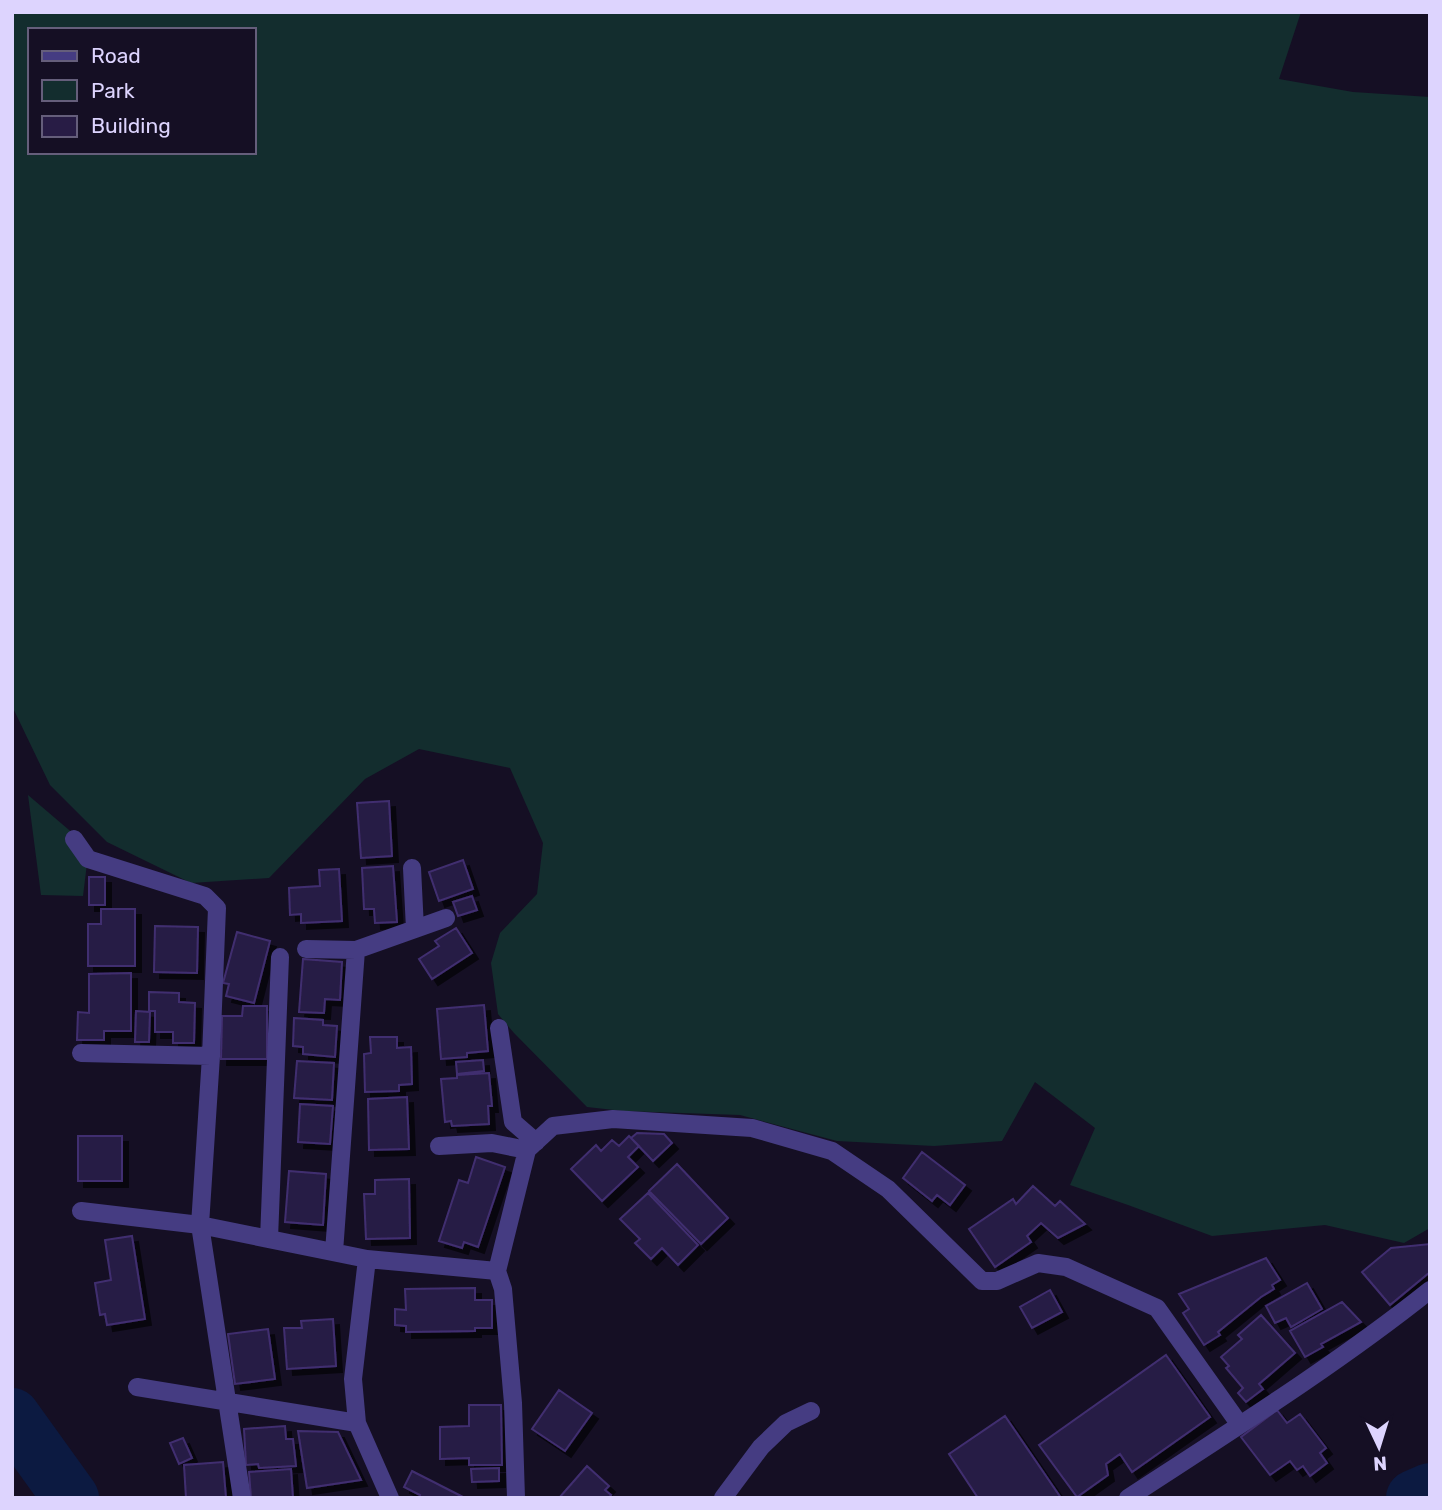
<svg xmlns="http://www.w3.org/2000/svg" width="1442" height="1510" viewBox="0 0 1442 1510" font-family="Rubik,sans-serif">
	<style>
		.green { fill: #132d2e; fill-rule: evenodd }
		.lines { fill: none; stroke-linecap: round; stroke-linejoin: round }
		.river { stroke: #0c1a41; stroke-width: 56 }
		.building { fill: #281c45; stroke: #412f70; stroke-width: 2; filter: url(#shadow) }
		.street { stroke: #453c82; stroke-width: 18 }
	</style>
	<defs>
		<filter id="shadow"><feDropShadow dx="6" dy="6" stdDeviation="0" flood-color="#0009"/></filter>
	</defs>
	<rect width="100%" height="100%" fill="#150f24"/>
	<!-- green -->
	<path class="green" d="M12 12H1301L1279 79 1353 92 1430 97V1228L1404 1243 1325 1225 1212 1236 1128 1205 1070 1185 1095 1128 1035 1082 1002 1141 934 1146 837 1141 740 1115 623 1111 587 1107 514 1033 498 1014 491 963 500 933 537 894 543 843 510 768 419 749 365 779 269 878 191 883 107 842 50 785 12 706ZM30 30H254V152H30Z
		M28 795 89 847 83 896 41 895Z"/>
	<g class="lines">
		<!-- river -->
		<path class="river" d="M12 1416 71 1498
			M1414 1498 1430 1491"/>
	</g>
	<!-- building -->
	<path class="building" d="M389 801 392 856 361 858 357 803Z
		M463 860 473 889 439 901 429 872Z
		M393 866 397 922 375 923 374 909H364L362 868Z
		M339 869 342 921 301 923V914L290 915 289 888 320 886 319 870Z
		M89 877H105V905H89Z
		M472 896 477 910 458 916 453 902Z
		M101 909H135V966H88V924H101Z
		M155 926 198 927 197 973 154 972Z
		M456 928 472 953 432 979 419 959 439 946 435 941Z
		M237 932 270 941 254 1003 226 996 229 984 223 983Z
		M303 959 342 962 340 1000 325 999 324 1013 299 1012Z
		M131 973V1031H104V1040H77L78 1012 89 1013V974Z
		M149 992 179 993V1002L195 1003 194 1043H173V1032H155V1011H149Z
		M484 1005 488 1051 467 1053V1057L441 1059 437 1009Z
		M243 1006H267V1059H221L222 1016H242Z
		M136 1011 150 1012 149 1042H135Z
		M294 1018 323 1020V1025L337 1026 335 1057 303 1054V1047L293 1046Z
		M370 1037H397V1048L411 1047 412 1084 399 1085V1091L365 1092 364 1054 371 1053Z
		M483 1060 484 1071 457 1074 456 1062Z
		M297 1061 334 1063 332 1100 294 1098Z
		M489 1073 492 1106H488L489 1124 452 1126 451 1121 445 1122 441 1079 457 1078V1075Z
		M407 1097 409 1149 369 1150 368 1099Z
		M300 1104 333 1106 330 1144 298 1142Z
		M637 1133 664 1134 672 1143 653 1161 631 1138Z
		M78 1136H122V1181H78Z
		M629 1136 639 1146 628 1157 638 1167 602 1201 571 1169 596 1145 601 1151 612 1140 619 1146Z
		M922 1152 965 1185 950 1205 937 1195 932 1201 903 1178Z
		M476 1157 505 1167 478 1247 464 1242 462 1248 439 1241 459 1180 468 1183Z
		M677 1164 728 1218 701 1244 649 1191Z
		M289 1171 326 1174 323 1225 285 1222Z
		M409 1179 410 1238 366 1239 364 1194H375V1180Z
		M1033 1186 1055 1206 1060 1201 1085 1224 1058 1238 1041 1223 1027 1236 1031 1242 995 1267 969 1229 1013 1199 1016 1204Z
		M648 1193 698 1245 678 1265 662 1248 651 1259 635 1243 640 1239 620 1219Z
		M132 1236 145 1319 107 1325 105 1314 100 1315 95 1283 111 1280 105 1240Z
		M1430 1244V1272L1390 1305 1362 1272 1391 1248Z
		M1266 1258 1280 1280 1272 1285 1274 1289 1261 1297 1218 1332 1220 1335 1204 1345 1183 1313 1189 1309 1179 1294Z
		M1307 1283 1322 1309 1291 1327 1286 1318 1275 1323 1266 1306Z
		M475 1288V1300H492V1328H475V1331L406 1332V1326L395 1325V1309L406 1310 405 1289Z
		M1050 1290 1062 1312 1032 1328 1020 1307Z
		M1342 1302 1361 1322 1321 1344 1323 1347 1305 1357 1290 1331Z
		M1261 1315 1295 1353 1259 1384 1263 1389 1246 1402 1238 1393 1243 1388 1226 1368 1229 1366 1221 1357 1242 1339 1238 1335Z
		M333 1319 336 1366 287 1369 284 1328H302L301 1321Z
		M268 1329 275 1379 235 1384 228 1334Z
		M1166 1355 1210 1417 1132 1472 1120 1454 1106 1464 1108 1475 1077 1497 1039 1445Z
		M559 1390 592 1413 565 1451 532 1429Z
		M469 1405H501L502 1465H469V1458L440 1459V1427L469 1426Z
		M1277 1410 1287 1423 1300 1414 1326 1448 1320 1453 1327 1463 1310 1476 1303 1466 1297 1470 1290 1461 1270 1475 1241 1437Z
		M1005 1416 1061 1498H978L949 1454Z
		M285 1426 286 1439H293L296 1466 259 1468 258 1464 246 1465 244 1429Z
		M298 1431 338 1432 361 1480 307 1488Z
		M183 1438 192 1458 179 1464 170 1443Z
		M223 1462 226 1498H186L184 1465Z
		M587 1466 609 1486 605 1490 611 1495 609 1498H559Z
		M499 1468V1481L472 1482 471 1469Z
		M291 1469 293 1498H251L249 1472Z
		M412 1471 465 1498H419L420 1495 404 1487Z"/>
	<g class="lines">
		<!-- street -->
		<path class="street" d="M74 839 88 859 205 896 217 908 211 1056 200 1225 367 1259 353 1379 357 1423 390 1498
			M412 868 415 929
			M306 949 356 950 334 1252
			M356 950 446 918
			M499 1028 513 1122 536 1142
			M81 1053 211 1056
			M439 1146 492 1143 527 1150
			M81 1211 200 1225 242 1498
			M269 1239 280 957
			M367 1259 497 1271 527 1150 553 1126 613 1119 752 1128 832 1151 888 1189 982 1281H997L1038 1263 1066 1267 1157 1308 1240 1425
			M497 1271 503 1289 513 1403 516 1498
			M137 1387 357 1423
			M723 1498 761 1447 786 1423 811 1411
			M1128 1498C1229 1432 1336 1365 1430 1290"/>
	</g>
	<!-- border -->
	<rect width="1442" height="1510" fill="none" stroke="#ddd4fe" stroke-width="28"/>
	<!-- legend -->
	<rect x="28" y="28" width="228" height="126" fill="#150f24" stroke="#655e7b" stroke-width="2"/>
	<rect x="42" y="51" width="35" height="10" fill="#453c82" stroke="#655e7b" stroke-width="2"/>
	<text x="91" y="63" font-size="21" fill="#ddd4fe">Road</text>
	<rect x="42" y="80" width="35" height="21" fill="#132d2e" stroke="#655e7b" stroke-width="2"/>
	<text x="91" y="98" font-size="21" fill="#ddd4fe">Park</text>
	<rect x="42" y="116" width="35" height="21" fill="#281c45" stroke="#655e7b" stroke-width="2"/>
	<text x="91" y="133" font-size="21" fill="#ddd4fe">Building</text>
	<!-- north arrow -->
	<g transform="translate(1379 1447) rotate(176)" stroke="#150f24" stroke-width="5" paint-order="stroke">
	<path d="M0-5L12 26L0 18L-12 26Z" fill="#ddd4fe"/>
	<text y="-10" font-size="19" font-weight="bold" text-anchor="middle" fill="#ddd4fe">N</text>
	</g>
</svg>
